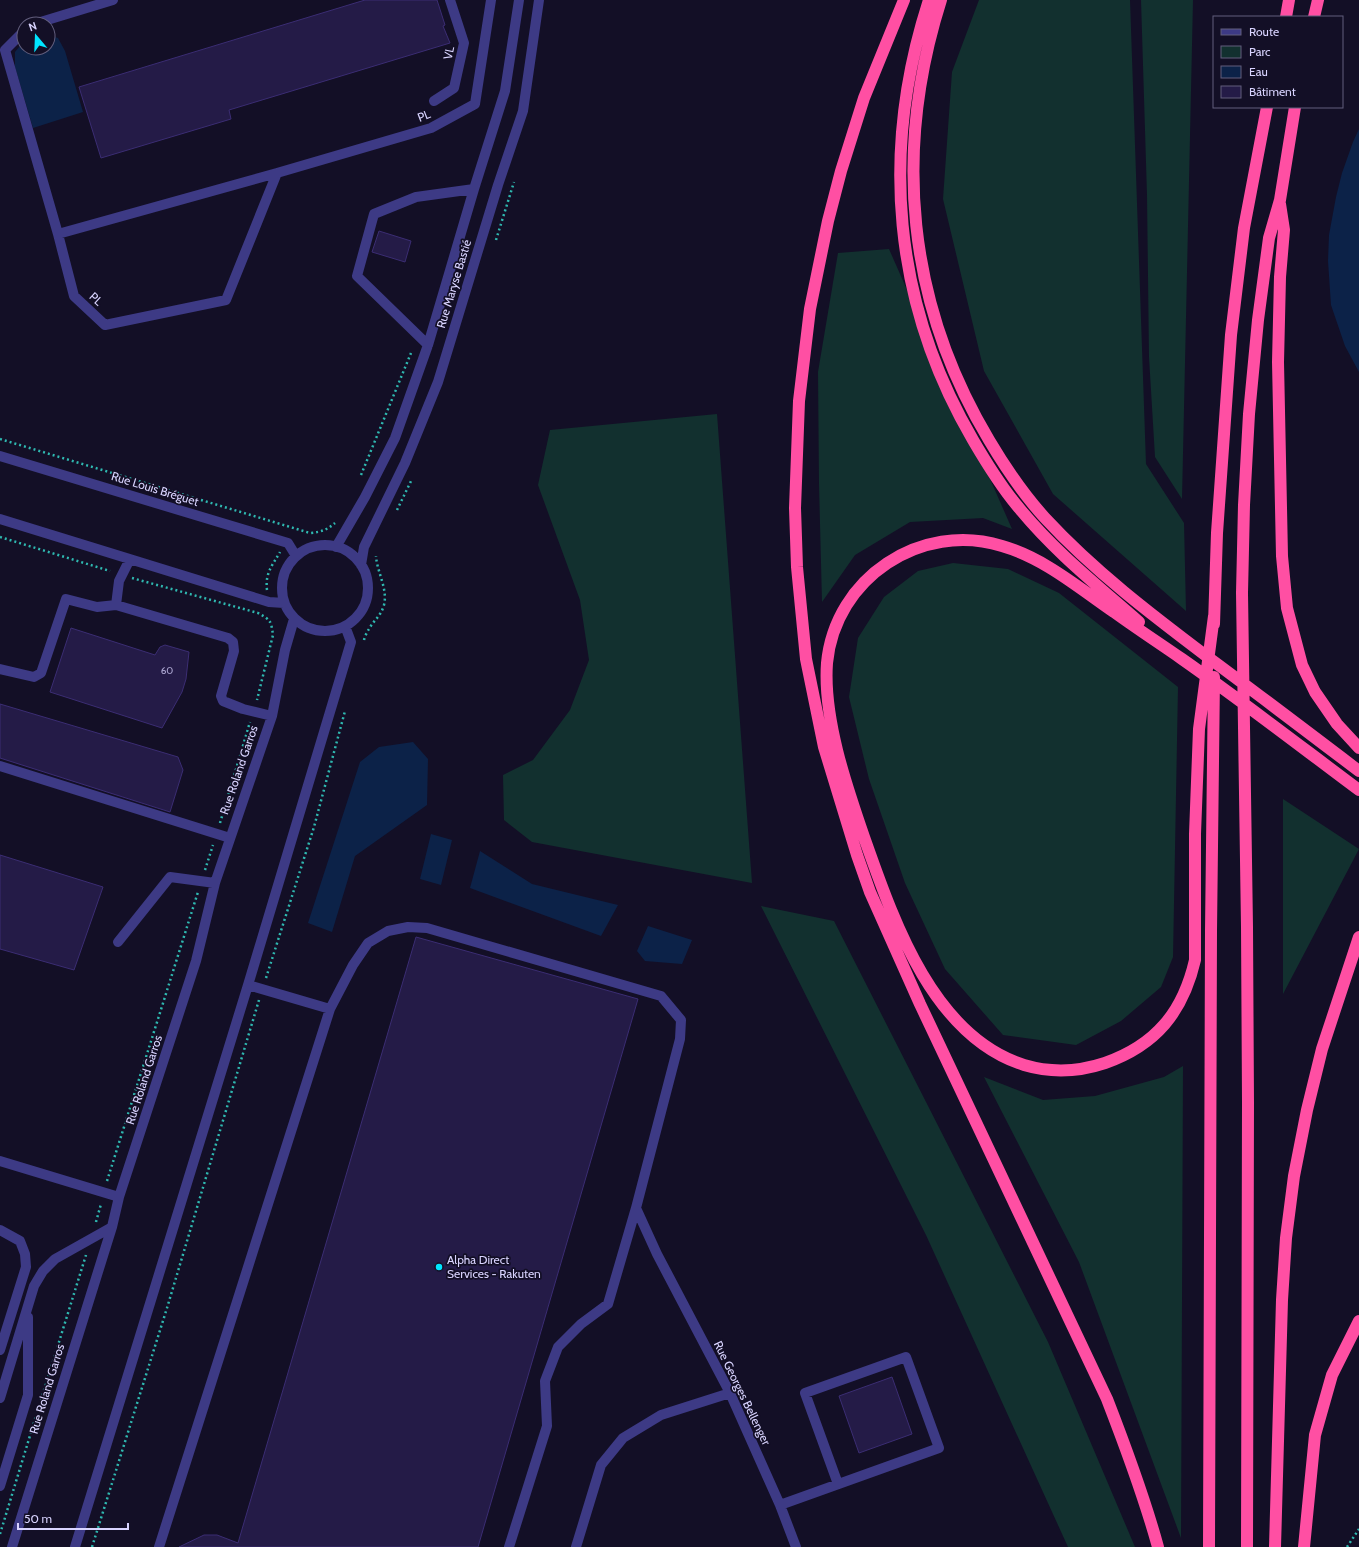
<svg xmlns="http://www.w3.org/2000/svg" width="1359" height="1547" viewBox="0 0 1359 1547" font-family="Cabin,sans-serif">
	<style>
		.green { fill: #12302f }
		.water { fill: #0c2248 }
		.building { fill: #241b47; stroke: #3b2d73 }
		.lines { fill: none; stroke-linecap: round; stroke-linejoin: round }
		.path { stroke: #2fb8b0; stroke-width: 2.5; stroke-dasharray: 2 3; stroke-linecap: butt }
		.minor { stroke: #3d3a85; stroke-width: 10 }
		.highway { stroke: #ff4fa3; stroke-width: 12 }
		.poi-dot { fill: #00e5ff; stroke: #130f26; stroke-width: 1.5 }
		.labels { text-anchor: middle; stroke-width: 3.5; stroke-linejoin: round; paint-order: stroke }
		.number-label { font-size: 10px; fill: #aca6d1 }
		.street-label { font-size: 12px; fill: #d9d4ff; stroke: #130f26 }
		.poi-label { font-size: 12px; fill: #d9d4ff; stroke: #130f26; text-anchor: start }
	</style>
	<rect width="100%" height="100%" fill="#130f26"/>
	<!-- green -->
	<path class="green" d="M979 0H1130L1146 464 1184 523 1186 611 1053 494 984 371 943 199 952 72Z
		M1141 0H1193L1182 499 1155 457 1149 357 1147 195Z
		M889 249 1012 529 983 518 910 522 855 555 822 602 819 484 818 372 838 253Z
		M717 414 752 883 532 842 504 820 503 775 533 760 570 710 589 660 580 600 538 485 550 430Z
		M953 563 1008 569 1059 593 1178 687 1173 957 1161 987 1121 1021 1076 1045 1003 1035 945 969 905 883 869 779 849 697 858 638 884 597 918 571Z
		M1283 799 1359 849 1283 994Z
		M761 906 834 921 1048 1342 1135 1547H1068L926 1235Z
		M1183 1066 1181 1538 1079 1262 984 1077 1043 1100 1095 1096 1164 1077Z"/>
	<!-- water -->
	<path class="water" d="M48 35 58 38 65 51 83 112 33 128 15 67V52L24 41V48H48Z
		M1359 129V372L1345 346 1331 305 1328 261 1329 235 1336 197 1342 173 1353 142Z
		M413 742 428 759 427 805 355 856 332 932 308 923 360 762 379 747Z
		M431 834 452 840 441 885 420 879Z
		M480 851 532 884 618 905 601 936 470 888Z
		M648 926 692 940 682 964 645 961 637 951Z"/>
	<!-- building -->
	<path class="building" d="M365 0H437L445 25 443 26 450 43 229 110 231 119 101 158 79 87Z
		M379 231 411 241 405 262 372 252Z
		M71 628 155 655 160 647 165 645 189 652 186 679 182 692 162 728 50 692Z
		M0 704 178 757 183 770 170 812 0 758Z
		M0 855 103 887 74 970 0 949Z
		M416 937 638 999 478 1547H179L204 1535H217L238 1543Z
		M892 1377 912 1434 859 1453 839 1396Z"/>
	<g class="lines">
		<!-- path -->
		<path class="path" d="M496 240 514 182
			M0 439 310 533C321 532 327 530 335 523
			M361 475 411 353
			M397 510 412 479
			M0 537 110 571
			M132 578 258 613C271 620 271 621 273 635L257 700
			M267 590C265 573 272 566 280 552
			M364 640C365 636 367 632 369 629 374 620 381 616 384 605 388 589 377 572 376 556
			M220 823 250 722
			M205 870 213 845
			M266 978 314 827 345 711
			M107 1181 198 892
			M96 1222 101 1204
			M41 1400 86 1255
			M0 1534 36 1416
			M92 1547 167 1308 259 1000
			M1347 1547 1359 1529"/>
		<!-- minor -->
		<path class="minor" d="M34 24 113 0
			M24 31 5 50 58 234 74 296 105 325 226 300 277 173 431 128 475 104 491 0
			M434 101 454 88 464 43 450 0
			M58 234 277 173
			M428 345 357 276 374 214 416 197 474 189
			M0 456 288 543 296 556
			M0 519 269 602 284 603
			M282 588a43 43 0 1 1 86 0a43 43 0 1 1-86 0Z
			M336 547 365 497 395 438 428 345 474 189 505 91 519 0
			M361 565 364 547 405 463 438 382 498 185 523 111 539 0
			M116 605 119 581 130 559
			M0 669 34 677 41 673 66 599 97 607 116 605 228 638 233 642 234 651 221 696 223 701 243 709 272 716
			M0 766 230 838
			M118 942 170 877 215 883
			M248 985 330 1009 353 965 368 943 388 931 408 927 427 928 661 996 681 1020 680 1039 636 1208 657 1254 730 1393 780 1505 796 1547
			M0 1161 119 1197
			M0 1230 20 1241 25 1254 26 1267 0 1350
			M0 1398 34 1286 43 1271 55 1259 112 1227
			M0 1486 28 1395V1317
			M780 1505 939 1448 906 1357 805 1393 838 1484
			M12 1547 112 1227 119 1197 196 961 215 883 272 716 285 650 294 619
			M75 1547 248 985 351 642 345 626
			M159 1547 330 1009
			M509 1547 547 1426 545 1381 558 1347 581 1324 608 1304 636 1208
			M576 1547 601 1465 623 1438 661 1415 730 1393"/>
		<!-- highway -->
		<path class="highway" d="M904 0 864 98 841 171 828 221 810 309 799 401 795 508 797 567 806 659 824 747 857 855 870 892 920 1004 1107 1399C1126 1448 1144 1496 1158 1547
			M929 0C880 151 893 303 973 440 987 464 1001 487 1019 508 1055 552 1097 585 1139 622
			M941 0C893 151 907 303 989 440 1005 467 1023 494 1045 518 1094 571 1152 615 1209 658 1259 695 1309 733 1359 771
			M1286 17 1289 0
			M1314 17 1318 0
			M1280 204 1284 230 1280 277 1278 362 1282 556 1287 608 1302 665 1315 692 1337 724 1359 748
			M1214 616 1199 729 1195 834V960C1183 1012 1156 1045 1105 1063 1078 1072 1051 1073 1024 1065 932 1036 893 919 864 837 846 785 823 718 827 663 835 578 921 521 1002 546 1044 558 1079 588 1114 612 1136 628 1159 643 1182 659 1242 701 1300 746 1359 790
			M1214 624 1217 533 1231 335 1244 228 1267 107
			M1209 1547 1211 931 1214 677
			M1247 1547 1248 1102 1247 927 1242 593 1244 505 1249 414 1258 320 1269 238 1280 200 1295 107
			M1275 1547 1282 1300 1286 1238 1294 1176 1307 1110 1322 1049 1359 937
			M1304 1547 1315 1435 1332 1375 1359 1321"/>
	</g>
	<!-- markers -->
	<circle class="poi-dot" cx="439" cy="1267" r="4"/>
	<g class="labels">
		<!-- number labels -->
		<g class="number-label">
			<text x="167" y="674">60</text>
		</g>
		<!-- street labels -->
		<g class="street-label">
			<text transform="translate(449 53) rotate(-78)" y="4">VL</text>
			<text transform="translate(424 116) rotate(-21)" y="4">PL</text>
			<text transform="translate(454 284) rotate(-73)" y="4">Rue Maryse Bastié</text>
			<text transform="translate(96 299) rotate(43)" y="4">PL</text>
			<text transform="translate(155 489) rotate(17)" y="4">Rue Louis Bréguet</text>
			<text transform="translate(239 770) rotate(-71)" y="4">Rue Roland Garros</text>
			<text transform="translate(144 1080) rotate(-72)" y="4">Rue Roland Garros</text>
			<text transform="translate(47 1389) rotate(-73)" y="4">Rue Roland Garros</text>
			<text transform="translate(742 1393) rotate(64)" y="4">Rue Georges Bellenger</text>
		</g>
		<!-- poi labels -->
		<g class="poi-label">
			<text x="447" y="1264">Alpha Direct<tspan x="447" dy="14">Services - Rakuten</tspan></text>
		</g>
	</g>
	<!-- legend -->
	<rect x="1213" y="16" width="130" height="92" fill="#130f26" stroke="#625e7d"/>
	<rect x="1221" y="29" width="20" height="6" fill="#3d3a85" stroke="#625e7d"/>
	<text x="1249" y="36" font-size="12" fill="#d9d4ff">Route</text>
	<rect x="1221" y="46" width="20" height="12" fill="#12302f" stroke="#625e7d"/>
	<text x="1249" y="56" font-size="12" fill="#d9d4ff">Parc</text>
	<rect x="1221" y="66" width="20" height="12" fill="#0c2248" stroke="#625e7d"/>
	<text x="1249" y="76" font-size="12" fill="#d9d4ff">Eau</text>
	<rect x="1221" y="86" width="20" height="12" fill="#241b47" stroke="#625e7d"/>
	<text x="1249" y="96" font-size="12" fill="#d9d4ff">Bâtiment</text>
	<!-- north arrow -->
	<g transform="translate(36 36) rotate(341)"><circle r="19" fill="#130f26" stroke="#625e7d"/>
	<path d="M0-3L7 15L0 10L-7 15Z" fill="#00e5ff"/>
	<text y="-6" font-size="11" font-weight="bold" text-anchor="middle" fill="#d9d4ff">N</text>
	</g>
	<!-- scale -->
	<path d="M18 1523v6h110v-6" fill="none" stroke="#d9d4ff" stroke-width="2"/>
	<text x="24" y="1523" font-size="12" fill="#d9d4ff" stroke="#130f26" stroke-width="3" paint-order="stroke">50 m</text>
</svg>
